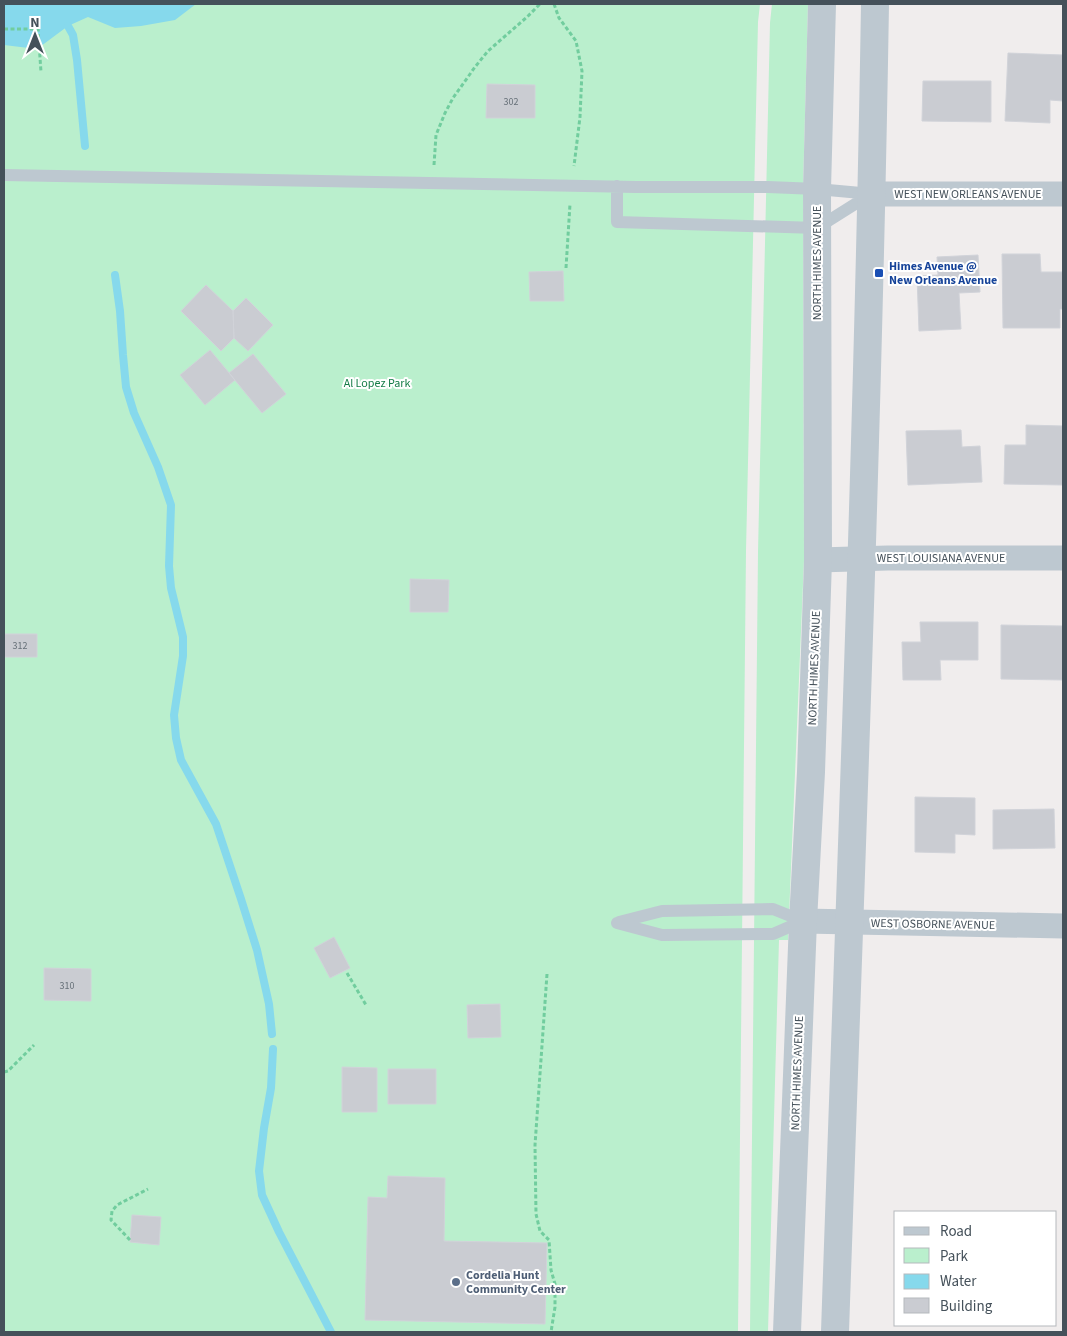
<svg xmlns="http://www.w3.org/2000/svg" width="1067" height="1336" viewBox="0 0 1067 1336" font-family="'Source Sans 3',sans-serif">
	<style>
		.green { fill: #baefcd }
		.water { fill: #86d9ec }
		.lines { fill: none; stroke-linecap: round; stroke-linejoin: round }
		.stream { stroke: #86d9ec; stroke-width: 8 }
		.building { fill: #caccd2; stroke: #d1d3d9 }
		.path { stroke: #71cd9e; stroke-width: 3; stroke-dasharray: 4 2.5; stroke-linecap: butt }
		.service { stroke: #bdc8d0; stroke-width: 12 }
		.minor { stroke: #bdc8d0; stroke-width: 25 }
		.tertiary { stroke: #bdc8d0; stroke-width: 28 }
		.transit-dot { fill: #1a4fb4; stroke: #fff; stroke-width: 2 }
		.service-dot { fill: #5c6f8a; stroke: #fff; stroke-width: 2 }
		.labels { text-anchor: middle; stroke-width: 4; stroke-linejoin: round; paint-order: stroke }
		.number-label { font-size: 10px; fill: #667078 }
		.street-label { font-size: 12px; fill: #45515a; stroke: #fff }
		.transit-label { font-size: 12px; font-weight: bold; fill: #164399; stroke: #fff; text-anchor: start }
		.park-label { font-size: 12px; fill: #157c47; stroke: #fff }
		.service-label { font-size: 12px; font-weight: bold; fill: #4e5e75; stroke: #fff; text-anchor: start }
	</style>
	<rect width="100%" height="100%" fill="#f0eded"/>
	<!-- green -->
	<path class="green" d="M4 4H760L758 22 746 551 738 1332H4Z
		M772 4H808L803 188 804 560 788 940H779L768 1332H750L758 552 770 23Z"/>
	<!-- water -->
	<path class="water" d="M4 4H196L175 20 141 26 115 28 88 17 68 26 37 49 4 45Z"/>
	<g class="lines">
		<!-- stream -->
		<path class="stream" d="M68 26 73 35 77 60 85 146
			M115 275 120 311 123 355 126 387 134 413 158 467 171 505 169 566 171 588 183 637V656L174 715 176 738 181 760 216 824 241 899 257 950 269 1004 272 1034
			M273 1049 271 1088 264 1128 259 1171 262 1195 279 1232 331 1332"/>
	</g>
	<!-- building -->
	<path class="building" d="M1008 53 1063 55V101L1050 100V123L1005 121Z
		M923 81H991V122L922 121Z
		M487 84 535 85V118H486Z
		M1002 254H1040L1041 272H1063V309H1060V328H1003Z
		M978 255 980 292 959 293 961 329 919 331 917 276 938 275 937 257Z
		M563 271 564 301H530L529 272Z
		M206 285 233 311 234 338 221 351 181 311Z
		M246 298 273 325 248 351 234 338 233 311Z
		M210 350 235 380 205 405 180 375Z
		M253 354 286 394 262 413 229 373Z
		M1026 425 1063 426V485L1004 484 1005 445H1026Z
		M961 430 962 447 980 446 982 482 908 485 906 431Z
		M410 579 449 580 448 612H410Z
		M920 622H978V660H940L941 680H903L902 642H921Z
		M1001 625 1063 626V680L1001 679Z
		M4 634H37V657H4Z
		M915 797 975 798V835L955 834V853L915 852Z
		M1054 809 1055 848 993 849V810Z
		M334 937 350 968 330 978 314 948Z
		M44 968 91 969V1001L44 1000Z
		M500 1004 501 1037 468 1038 467 1005Z
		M342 1067 377 1068V1112H342Z
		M388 1069H436V1104H388Z
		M388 1176 445 1178 444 1241 547 1243 545 1324 365 1320 368 1197 387 1198Z
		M132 1215 161 1217 159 1245 130 1242Z"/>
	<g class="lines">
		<!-- path -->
		<path class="path" d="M554 4 559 18 576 41 582 71 580 117 574 166
			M4 29H38L41 72
			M434 165 436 135 445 113 453 98 475 67 488 51 527 17 540 4
			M566 268 570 204
			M347 973 366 1005
			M547 974 535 1145 536 1214 540 1231 549 1240 551 1270 555 1284V1307L551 1332
			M4 1072 8 1071 34 1045
			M130 1240 111 1220 112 1211 117 1205 148 1189"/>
		<!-- service -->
		<path class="service" d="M4 175 636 187H768L817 189 872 194
			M617 186V222L817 228 871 194
			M619 922 662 911 773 909 803 921
			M617 923 662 935 773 934 803 921"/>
		<!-- minor -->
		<path class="minor" d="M872 194H1063
			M818 560 888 558H1063
			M803 921 1063 926"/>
		<!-- tertiary -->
		<path class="tertiary" d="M787 1332 803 921 811 772 818 560 817 189 822 4
			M835 1332C850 889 868 447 875 4"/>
	</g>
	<!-- markers -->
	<rect class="transit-dot" x="874" y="268" width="10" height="10" rx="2.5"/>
	<circle class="service-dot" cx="456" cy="1282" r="5"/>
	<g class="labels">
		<!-- number labels -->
		<g class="number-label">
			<text x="511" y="105">302</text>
			<text x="20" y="649">312</text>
			<text x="67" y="989">310</text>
		</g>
		<!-- street labels -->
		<g class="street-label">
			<text x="968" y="198">WEST NEW ORLEANS AVENUE</text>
			<text transform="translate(817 263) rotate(-90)" y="4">NORTH HIMES AVENUE</text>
			<text x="941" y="562">WEST LOUISIANA AVENUE</text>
			<text transform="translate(814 668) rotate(-88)" y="4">NORTH HIMES AVENUE</text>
			<text transform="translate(933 924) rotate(1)" y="4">WEST OSBORNE AVENUE</text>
			<text transform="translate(797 1073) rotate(-88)" y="4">NORTH HIMES AVENUE</text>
		</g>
		<!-- transit labels -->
		<g class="transit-label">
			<text x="889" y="270">Himes Avenue @<tspan x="889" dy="14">New Orleans Avenue</tspan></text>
		</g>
		<!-- park labels -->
		<g class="park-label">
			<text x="377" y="387">Al Lopez Park</text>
		</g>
		<!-- service labels -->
		<g class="service-label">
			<text x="466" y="1279">Cordelia Hunt<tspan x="466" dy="14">Community Center</tspan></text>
		</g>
	</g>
	<!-- border -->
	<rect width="1067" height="1336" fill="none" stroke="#45515a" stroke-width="10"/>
	<!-- legend -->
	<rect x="894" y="1211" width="162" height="115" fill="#ffffff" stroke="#b5b9bd"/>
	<rect x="904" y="1227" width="25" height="8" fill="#bdc8d0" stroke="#b5b9bd"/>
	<text x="940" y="1236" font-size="15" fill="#45515a">Road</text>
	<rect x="904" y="1248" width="25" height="15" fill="#baefcd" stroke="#b5b9bd"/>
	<text x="940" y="1261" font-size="15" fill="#45515a">Park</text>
	<rect x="904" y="1274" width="25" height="15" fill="#86d9ec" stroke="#b5b9bd"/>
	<text x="940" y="1286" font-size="15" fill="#45515a">Water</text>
	<rect x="904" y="1298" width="25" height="15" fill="#caccd2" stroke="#b5b9bd"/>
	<text x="940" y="1311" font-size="15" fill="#45515a">Building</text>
	<!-- north arrow -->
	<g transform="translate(35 35)" stroke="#ffffff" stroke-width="4" paint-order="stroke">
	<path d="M0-4L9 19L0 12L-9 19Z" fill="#45515a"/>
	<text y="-8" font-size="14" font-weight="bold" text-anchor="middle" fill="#45515a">N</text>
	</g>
</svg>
